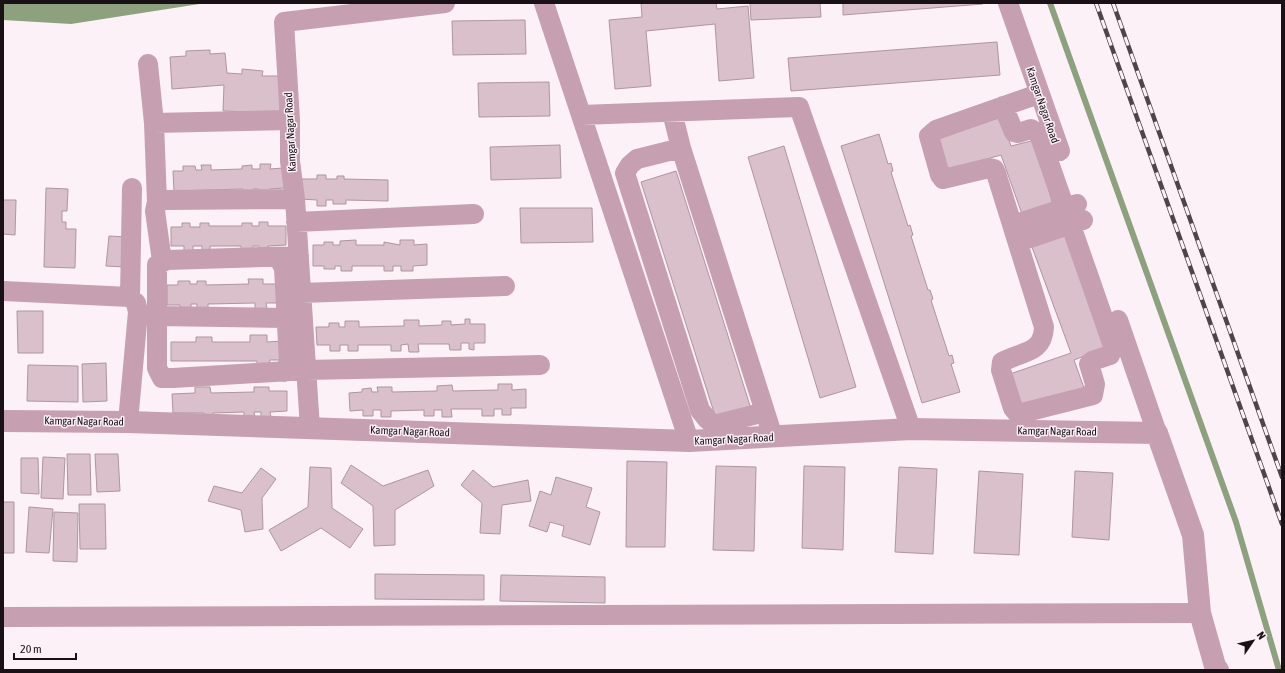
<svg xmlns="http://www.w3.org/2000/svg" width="1285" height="673" viewBox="0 0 1285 673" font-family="'Asap Condensed',sans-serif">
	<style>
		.water { fill: #8da17f }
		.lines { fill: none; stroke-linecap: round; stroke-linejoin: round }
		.stream { stroke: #8da17f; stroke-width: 6 }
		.building { fill: #dac0cb; stroke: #ae959f }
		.minor { stroke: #c69fb0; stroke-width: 20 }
		.tertiary { stroke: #c69fb0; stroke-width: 22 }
		.rail-casing { stroke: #4d4549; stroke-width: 4.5 }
		.rail { stroke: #fcf1f6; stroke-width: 3; stroke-dasharray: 9; stroke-linecap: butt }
		.labels { text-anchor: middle; stroke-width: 3; stroke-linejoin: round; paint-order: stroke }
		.street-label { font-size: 11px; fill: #191115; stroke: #fcf1f6 }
	</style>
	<rect width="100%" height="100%" fill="#fcf1f6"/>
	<!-- water -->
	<path class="water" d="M3 3H206L71 24 3 20Z"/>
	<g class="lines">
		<!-- stream -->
		<path class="stream" d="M1050 3 1236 522 1279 670"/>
	</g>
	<!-- building -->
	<path class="building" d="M641 3H716L717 9 748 6 754 78 719 81 715 24 646 31 651 86 615 89 609 20 642 17Z
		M750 3H820L821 17 751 20Z
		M843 3H982L983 4 843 15Z
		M525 20 526 54 453 55 452 21Z
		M997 42 1000 75 791 91 788 58Z
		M210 50V54L225 53 227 73 242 74V69L263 71 262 76H281L280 113 223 111 224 85 172 89 170 57 186 56V51Z
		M549 82 550 116 479 117 478 83Z
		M1001 117 1011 146 1035 140 1053 205 1022 214 1001 155 944 171 936 139Z
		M879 134 888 164 891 163 893 171 891 172 908 226 910 225 913 235 911 236 928 290H930L933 299 931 300 949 356 952 355 954 363 951 364 960 392 922 403 841 146Z
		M560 145 561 178 491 180 490 147Z
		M784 146 856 387 820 398 748 157Z
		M260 164H271L270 169 283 168 284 188 270 189 271 193 259 194V189H253V194H243V189L174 191 173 171H183V166H195L196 170H202L201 165H211V170L242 169V166L252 165V169H260Z
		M676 171 752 412 717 422 641 182Z
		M317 175H326V179H337V176H344V179L388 180V201L346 200V204H333V200H326V206H317V200L301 199 302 179H317Z
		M46 188 68 189 67 211H62V222H66V229H76L75 268 44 267Z
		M3 200H16L15 235 3 234Z
		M520 208H592L593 242 521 243Z
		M259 222H268V226H286V245L268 246V251H259V246H253V250H241V246H210V251H202V246H193V251H184V246H171V227H182V223H190V227H200V223H209V226H242V223H252V226H259Z
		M1066 234 1108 347 1074 360 1084 388 1022 409 1010 374 1071 353 1032 247Z
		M109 236 127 237 125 267 106 266Z
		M356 240V245H384V242L400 245V240H414V245L427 244V265L413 266V271H401V266H393V271H384V266H352V271H341V266H335V269H324V266H313V245H324V242H333V245H340V241Z
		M248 279H263V284H279V303H266L267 309H255V303L208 304V312H197V304H191V310H180V305H167V285H178V281H190V284H197V281H206V285L249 284Z
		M17 311H43V353H18Z
		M465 319H470V324H485V343H474V350L469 349V343H461V350H450L449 344H418L419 352H409L408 344 401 345V351H391V345H358V351H348V345H340V351H330V345H317L316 327H329V323H339V327H345V321H359V327L404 326V320H419V326L442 325V321H451V325L465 324Z
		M250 335H267V342L284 341 285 360H270L269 367 257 368V361H171V342H196V337H212V342H250Z
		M106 363 107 401 83 402 82 364Z
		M28 365 78 366V402L27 401Z
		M498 384H512V390L526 389V408H511V415H502V409H494V416H482V409H451L452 417H442V410H434V416H424V410L391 411V417H381V410H373V416H363V410L350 411 349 393 362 392V389L371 388 372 392H378L377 387H392V392L437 391V386L452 385 453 391 498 390Z
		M195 387H210L211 393 254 392V387H269V391H287V411L270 412 271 417H261V412H254L255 417H244V412L213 413V417H204V413H173L172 394 195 393Z
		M67 454H90L91 495H68Z
		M95 454H118L120 491 97 492Z
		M43 457 65 458 63 499 41 498Z
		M21 458H38L39 494 21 493Z
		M627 461 667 462 665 547H626Z
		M351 465 383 486 428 470 434 486 395 510V545L374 546 373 506 341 483Z
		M716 466 756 467 754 551 713 550Z
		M804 466 845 467 843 550 802 548Z
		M310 467 331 468 332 508 363 529 350 548 321 528 281 551 269 530 308 507Z
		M899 467 937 469 933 554 895 552Z
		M261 468 276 479 262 498 263 529 245 532 241 510 208 501 214 486 242 493Z
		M473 470 493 487 528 480 531 501 502 505 500 534 480 533 482 503 461 485Z
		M979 471 1023 474 1019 555 974 553Z
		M1075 471 1113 473 1109 540 1072 537Z
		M556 477 592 488 586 507 600 512 590 545 562 536 564 526 550 522 547 532 529 526 540 491 551 495Z
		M3 502H14V553H3Z
		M79 504H105L106 549H80Z
		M29 507 53 509 49 553 26 552Z
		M54 512 78 513 77 562 53 561Z
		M375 574 484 575V600L375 599Z
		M501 575 605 577V603L500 601Z"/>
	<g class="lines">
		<!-- minor -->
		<path class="minor" d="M544 3 689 441
			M1008 3 1060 151
			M148 64 154 123 290 120
			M1003 106 1014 132 1018 133 1031 129 1039 134 1113 346 1110 355 1092 361 1089 364 1095 384 1093 395 1022 413H1017L1013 408 1001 370 1002 362C1022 351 1043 354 1044 327L996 173 994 169 989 168 943 179 940 175 929 136 936 130 1030 97 1039 94
			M672 112 681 148 773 437
			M581 115 799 107 911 429
			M154 123 157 202 155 211 162 261
			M681 148 637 159 630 165 625 173 700 410 707 419 714 425 765 412
			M157 202 164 200 295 199
			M296 222 474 214
			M1013 225 1077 204
			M1018 242 1083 220
			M299 256 167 260 157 265V368L162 378H173L306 370 540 365
			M278 257 284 268 289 362 284 372
			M3 291 130 297
			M301 293 505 286
			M157 316 285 318
			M1118 320 1157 433
			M128 422 138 312 136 303 130 297 132 188
			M310 428 295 199 290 161V120L284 22 445 3
			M3 617 1200 613"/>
		<!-- tertiary -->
		<path class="tertiary" d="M3 421 128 422 689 441 911 429 1157 433 1193 535 1200 613 1215 666 1218 670"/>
		<defs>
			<path id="rail" d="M1096 3 1282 524
				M1113 3 1282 477"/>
		</defs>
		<!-- rail casing -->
		<use href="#rail" class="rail-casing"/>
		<!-- rail -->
		<use href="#rail" class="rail"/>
	</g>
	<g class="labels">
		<!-- street labels -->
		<g class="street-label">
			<text transform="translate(1043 105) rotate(71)" y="4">Kamgar Nagar Road</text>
			<text transform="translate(290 132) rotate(-93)" y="4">Kamgar Nagar Road</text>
			<text transform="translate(84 421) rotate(1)" y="4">Kamgar Nagar Road</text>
			<text transform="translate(410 431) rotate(2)" y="4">Kamgar Nagar Road</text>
			<text transform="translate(1057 431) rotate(1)" y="4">Kamgar Nagar Road</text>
			<text transform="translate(734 439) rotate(-3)" y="4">Kamgar Nagar Road</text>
		</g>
	</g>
	<!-- border -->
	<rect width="1285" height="673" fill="none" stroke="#191115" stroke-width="8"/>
	<!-- north arrow -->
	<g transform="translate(1253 641) rotate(56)" stroke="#fcf1f6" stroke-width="3" paint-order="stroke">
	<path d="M0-3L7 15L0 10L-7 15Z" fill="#191115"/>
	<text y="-6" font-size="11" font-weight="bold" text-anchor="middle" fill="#191115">N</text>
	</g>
	<!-- scale -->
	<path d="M14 653v6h62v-6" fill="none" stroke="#191115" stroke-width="2"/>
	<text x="20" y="653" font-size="12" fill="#191115" stroke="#fcf1f6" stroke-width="3" paint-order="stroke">20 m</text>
</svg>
